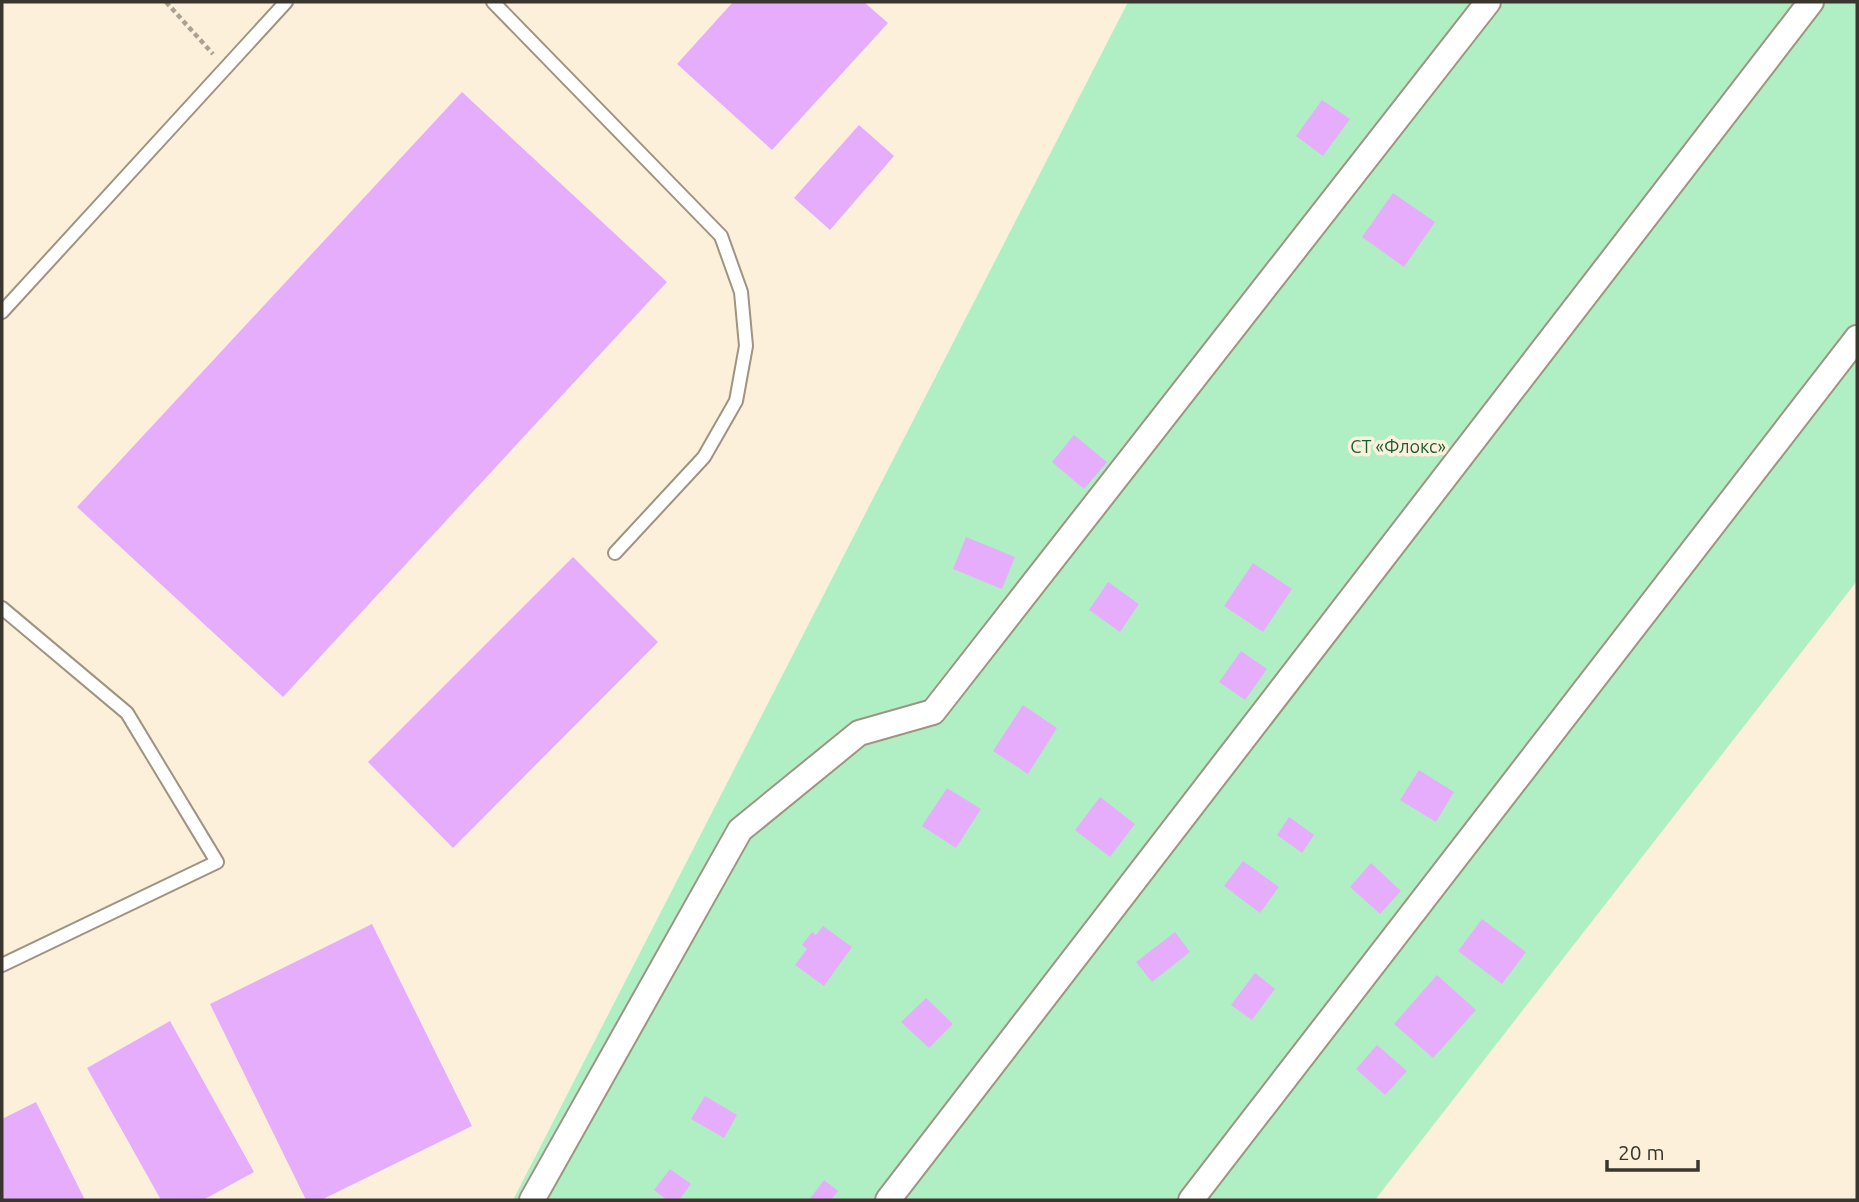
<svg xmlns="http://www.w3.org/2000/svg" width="1859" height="1202" viewBox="0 0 1859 1202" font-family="Ubuntu,sans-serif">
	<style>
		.green { fill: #b0efc3 }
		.building { fill: #e7adfd }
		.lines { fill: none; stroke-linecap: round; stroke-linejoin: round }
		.lane-casing { stroke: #9f9481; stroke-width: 16 }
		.street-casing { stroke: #9f9481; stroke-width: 28 }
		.path { stroke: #aba293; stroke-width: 4.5; stroke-dasharray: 5 3.5; stroke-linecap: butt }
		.lane { stroke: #fff; stroke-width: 12 }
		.street { stroke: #fff; stroke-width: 24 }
		.labels { text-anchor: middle; stroke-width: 7; stroke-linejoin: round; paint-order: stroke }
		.park-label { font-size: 18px; fill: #195d37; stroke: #fcf0db }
	</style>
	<rect width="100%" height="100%" fill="#fcf0db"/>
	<!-- green -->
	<path class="green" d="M1128 2H1857V581L1375 1200H513Z"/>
	<!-- building -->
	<path class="building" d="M733 2H864L888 23 772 150 677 64Z
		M462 92 667 282 283 697 77 507Z
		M1322 100 1350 119 1323 156 1296 136Z
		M859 125 894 156 830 230 794 198Z
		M1393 193 1435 222 1404 267 1362 237Z
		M1074 435 1107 462 1084 489 1052 462Z
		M966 537 1015 557 1002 589 953 569Z
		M573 557 658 642 453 848 368 762Z
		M1253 563 1292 589 1263 632 1224 606Z
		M1108 582 1139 604 1120 632 1089 610Z
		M1241 651 1267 669 1245 700 1219 682Z
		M1023 705 1057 728 1028 774 993 751Z
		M1419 770 1454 792 1436 822 1400 800Z
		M947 788 981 809 956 848 922 826Z
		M1100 797 1135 824 1110 857 1075 830Z
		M1289 817 1314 835 1302 853 1277 835Z
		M1243 861 1279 887 1260 913 1224 886Z
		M1371 863 1401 891 1380 914 1350 887Z
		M1482 919 1526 952 1502 984 1458 951Z
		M372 924 472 1126 321 1200H306L210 1004Z
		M823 926 852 947 824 986 795 965 807 949 802 945 812 932 816 935Z
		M1175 932 1190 952 1152 982 1136 962Z
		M1255 973 1275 989 1252 1020 1231 1005Z
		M1437 975 1476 1010 1433 1058 1394 1024Z
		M926 998 953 1024 929 1048 901 1022Z
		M170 1021 254 1172 203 1200H161L87 1068Z
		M1377 1045 1407 1071 1385 1095 1356 1069Z
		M705 1096 737 1115 724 1138 691 1119Z
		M36 1102 85 1200H2V1119Z
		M670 1169 691 1184 679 1200H667L654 1190Z
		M824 1180 838 1191 831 1200H809Z"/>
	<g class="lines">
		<defs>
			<path id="lane" d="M493 2 721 236 741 292 746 346 736 401 704 457 615 553
				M2 312 286 2
				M2 608 127 713 217 862 2 965"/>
			<path id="street" d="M532 1200 740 830 859 733 933 712 1488 2
				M888 1200 1811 2
				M1191 1200 1857 338"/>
		</defs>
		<!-- lane casing -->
		<use href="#lane" class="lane-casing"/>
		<!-- street casing -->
		<use href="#street" class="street-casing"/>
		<!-- path -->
		<path class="path" d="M166 2 213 54"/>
		<!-- lane -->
		<use href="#lane" class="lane"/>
		<!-- street -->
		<use href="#street" class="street"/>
	</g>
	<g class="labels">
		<!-- park labels -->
		<g class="park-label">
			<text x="1398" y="453">СТ «Флокс»</text>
		</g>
	</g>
	<!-- border -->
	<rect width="1859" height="1202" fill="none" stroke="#3a362e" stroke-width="7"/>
	<!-- scale -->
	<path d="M1607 1160v10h91v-10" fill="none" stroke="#3a362e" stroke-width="3.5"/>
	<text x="1618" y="1160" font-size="21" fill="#3a362e" stroke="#fcf0db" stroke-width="5" paint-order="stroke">20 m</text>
</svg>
